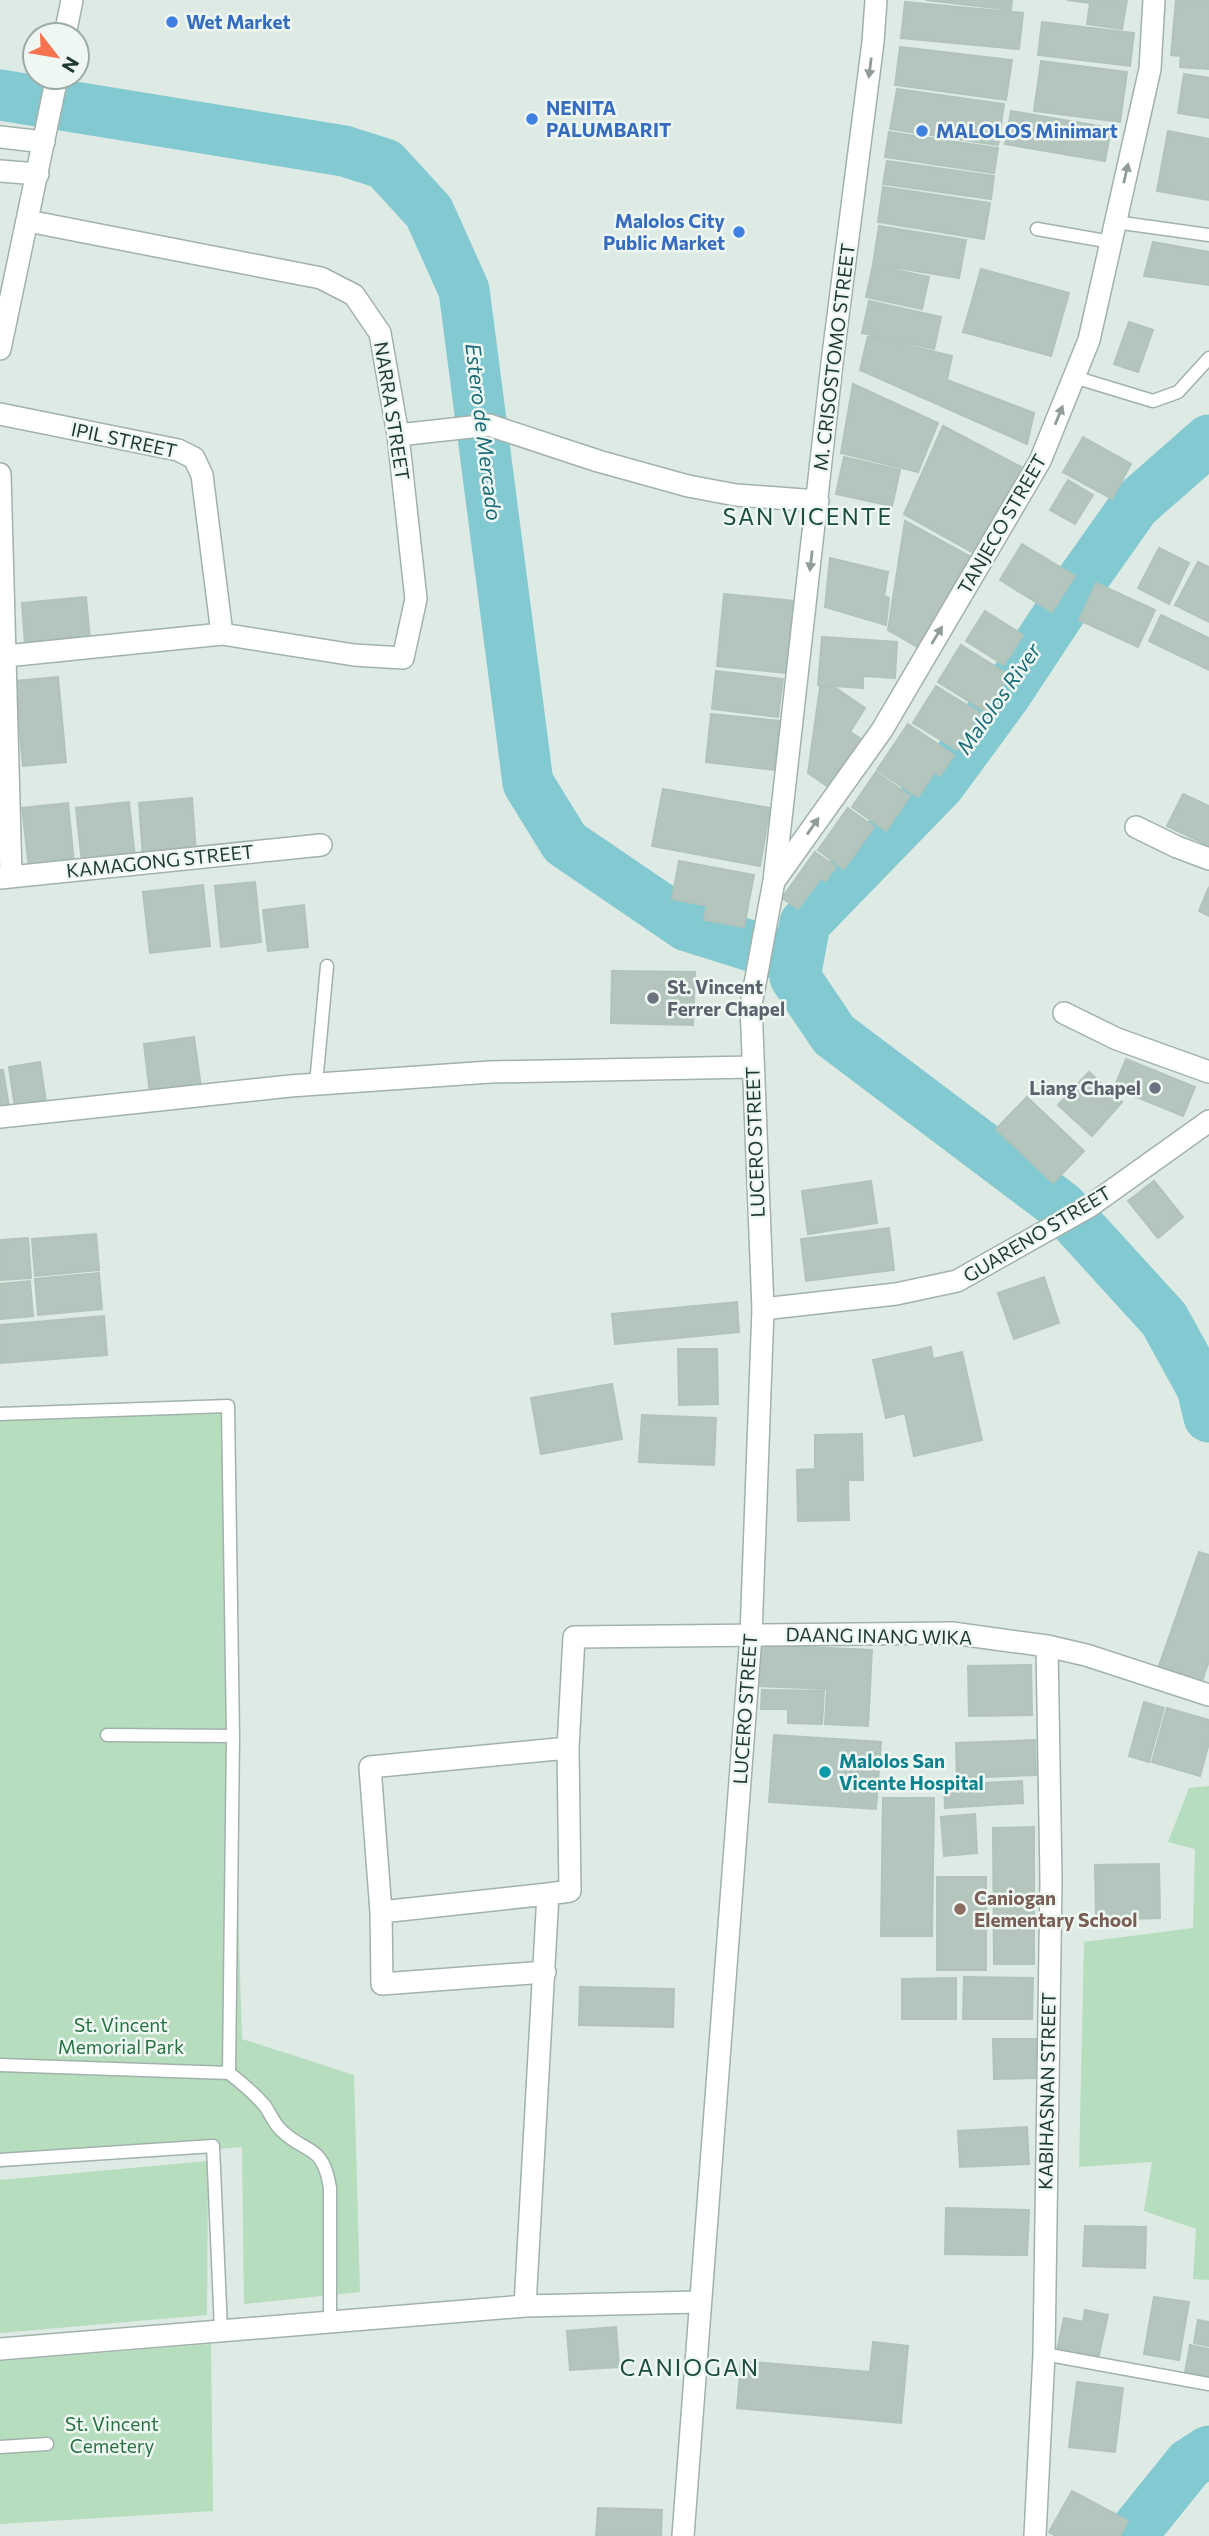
<svg xmlns="http://www.w3.org/2000/svg" width="1209" height="2536" viewBox="0 0 1209 2536" font-family="Commissioner,sans-serif">
	<style>
		.green { fill: #b5ddbe }
		.lines { fill: none; stroke-linecap: round; stroke-linejoin: round }
		.river { stroke: #83c9d2; stroke-width: 51 }
		.building { fill: #b3c5bd; stroke: #b0c4bb; stroke-width: 2 }
		.service-casing { stroke: #a1b2ab; stroke-width: 15 }
		.minor-casing { stroke: #a1b2ab; stroke-width: 24 }
		.tertiary-casing { stroke: #a1b2ab; stroke-width: 24 }
		.service { stroke: #fff; stroke-width: 12 }
		.minor { stroke: #fff; stroke-width: 21 }
		.tertiary { stroke: #fff; stroke-width: 21 }
		.oneway { fill: #8f9c98 }
		.shop-dot { fill: #3f7fe0; stroke: #eef7f2; stroke-width: 2.5 }
		.worship-dot { fill: #6b7280; stroke: #eef7f2; stroke-width: 2.5 }
		.culture-dot { fill: #0f9aa8; stroke: #eef7f2; stroke-width: 2.5 }
		.education-dot { fill: #8d6e63; stroke: #eef7f2; stroke-width: 2.5 }
		.labels { text-anchor: middle; stroke-width: 5; stroke-linejoin: round; paint-order: stroke }
		.shop-label { font-size: 19px; font-weight: bold; fill: #366cbe; stroke: #eef7f2; text-anchor: start }
		.street-label { font-size: 19px; fill: #1f3a32; stroke: #eef7f2 }
		.worship-label { font-size: 19px; font-weight: bold; fill: #5b616d; stroke: #eef7f2; text-anchor: start }
		.culture-label { font-size: 19px; font-weight: bold; fill: #0d838f; stroke: #eef7f2; text-anchor: start }
		.education-label { font-size: 19px; font-weight: bold; fill: #785e54; stroke: #eef7f2; text-anchor: start }
		.park-label { font-size: 19px; fill: #287242; stroke: #eef7f2 }
		.water-label { font-size: 21px; font-style: italic; fill: #186b77; stroke: #eef7f2 }
		.quarter-label { font-size: 23px; letter-spacing: 2px; fill: #1a4d3e; stroke: #eef7f2 }
	</style>
	<rect width="100%" height="100%" fill="#deeae4"/>
	<!-- green -->
	<path class="green" d="M223 1414 242 2039 354 2075 360 2292 244 2304 242 2147 0 2168V1418Z
		M1209 1786V2280L1193 2279 1196 2229 1144 2211 1152 2162 1079 2167 1084 1942 1193 1928 1195 1849 1168 1842 1189 1788Z
		M208 2161 207 2315 0 2333V2180Z
		M211 2344 213 2511 0 2524V2361Z"/>
	<g class="lines">
		<!-- river -->
		<path class="river" d="M0 95 344 151 385 164 429 212 464 290 528 783 565 843 687 926 796 960
			M1209 440 1135 505 1070 597 1006 694 940 784 805 923 795 977 834 1035 1061 1206 1164 1319 1202 1388 1209 1417
			M1131 2536 1189 2464 1209 2451"/>
	</g>
	<!-- building -->
	<path class="building" d="M926 0H1012L1011 10Z
		M1067 0H1127L1122 29 1087 24 1090 3Z
		M1176 0H1209V69L1180 67 1181 56 1171 55Z
		M905 2 1023 13 1019 49 901 38Z
		M1042 22 1134 33 1130 66 1038 55Z
		M900 47 1012 60 1006 100 895 85Z
		M1041 61 1127 72 1120 122 1034 111Z
		M1184 74 1209 78V118L1178 113Z
		M897 89 1004 104 998 145 890 129Z
		M1011 111 1111 128 1105 161 1005 144Z
		M1168 131 1209 139V200L1157 191Z
		M889 132 998 148 994 173 885 157Z
		M887 161 994 176 991 199 883 184Z
		M883 187 990 203 984 239 878 222Z
		M879 226 966 240 959 278 873 264Z
		M1153 242 1209 252V285L1144 276Z
		M873 265 929 277 922 309 866 297Z
		M981 269 1069 293 1051 356 963 332Z
		M869 301 941 317 934 349 862 333Z
		M1129 322 1153 330 1138 372 1114 364Z
		M868 336 952 356 947 380 1034 413 1027 444 860 370Z
		M853 384 938 423 918 472 841 453Z
		M943 426 1025 469 977 555 904 514Z
		M1083 437 1131 464 1112 499 1063 472Z
		M844 457 900 470 892 506 836 494Z
		M1068 480 1093 495 1075 524 1050 510Z
		M905 521 975 559 919 648 888 630Z
		M1022 544 1075 576 1052 612 1000 580Z
		M1159 548 1189 563 1169 604 1138 588Z
		M830 558 888 572 884 596 889 598 886 625 825 607Z
		M1198 562 1209 567V622L1175 605Z
		M1096 583 1155 610 1138 647 1079 620Z
		M724 594 794 601 786 673 717 666Z
		M86 597 90 639 25 645 22 603Z
		M985 611 1023 635 1004 665 966 641Z
		M1161 615 1209 638V670L1149 641Z
		M822 637 897 642 895 678 863 676V688L818 685Z
		M961 645 1009 675 986 712 938 682Z
		M716 671 783 679 778 717 712 709Z
		M58 677 66 762 23 766 15 681Z
		M833 686 865 708 850 732 863 740 830 788 808 773 820 687Z
		M936 686 980 713 957 750 913 723Z
		M711 714 780 721 774 770 706 762Z
		M908 724 954 755 940 776 935 772 918 797 877 770Z
		M876 772 910 796 886 831 852 807Z
		M663 789 770 808 760 866 652 846Z
		M1183 794 1209 806V846L1167 826Z
		M192 798 196 854 143 859 139 803Z
		M129 802 135 858 82 863 76 808Z
		M68 803 74 863 29 868 22 808Z
		M848 808 874 827 844 869 818 850Z
		M815 852 836 867 825 881 821 878 798 909 782 898Z
		M679 861 754 875 744 927 704 920 707 906 672 899Z
		M255 882 261 942 221 947 215 886Z
		M203 885 210 946 150 953 143 892Z
		M1209 887V916L1199 911Z
		M304 905 308 947 268 951 263 910Z
		M612 971 695 972 693 1025 611 1023Z
		M194 1037 201 1087 150 1094 144 1044Z
		M1126 1059 1195 1087 1183 1116 1114 1088Z
		M40 1062 47 1109 16 1114 9 1067Z
		M0 1070H3L10 1113 0 1115Z
		M1089 1072 1122 1102 1092 1136 1058 1105Z
		M1027 1097 1084 1151 1053 1183 996 1129Z
		M871 1181 877 1223 808 1234 802 1191Z
		M1154 1181 1183 1217 1158 1238 1128 1201Z
		M889 1228 894 1270 806 1281 801 1239Z
		M96 1234 99 1270 35 1276 32 1239Z
		M28 1238 31 1278 0 1280V1240Z
		M99 1273 102 1309 38 1315 35 1279Z
		M1044 1277 1059 1323 1014 1339 998 1293Z
		M30 1281 33 1316 0 1319V1284Z
		M737 1302 739 1332 615 1344 612 1314Z
		M104 1316 107 1355 0 1363V1325Z
		M931 1347 933 1359 962 1352 982 1440 914 1456 905 1413 886 1418 873 1360Z
		M678 1349H717L718 1404 679 1405Z
		M612 1384 622 1439 541 1454 531 1398Z
		M642 1415 716 1418 714 1465 639 1462Z
		M862 1434 863 1480H848L849 1520 798 1521 797 1470 815 1469V1435Z
		M1199 1552 1209 1555V1661L1202 1681 1159 1666Z
		M761 1645 872 1650 868 1726 825 1724 827 1689 758 1686Z
		M1031 1665 1032 1715 969 1716 968 1666Z
		M762 1690 824 1691 822 1724 788 1723V1709H761Z
		M1144 1702 1164 1708 1149 1762 1129 1756Z
		M1167 1708 1209 1720V1743L1200 1776 1152 1762Z
		M774 1735 881 1742 876 1809 769 1802Z
		M1035 1740 1036 1775 957 1778 956 1743Z
		M1022 1781 1023 1803 945 1808 944 1785Z
		M883 1798H934L932 1936H881Z
		M975 1814 977 1853 944 1856 941 1817Z
		M1034 1827V1964H994L993 1828Z
		M1159 1864 1160 1918 1096 1920 1095 1865Z
		M937 1877H986V1970H937Z
		M964 1977 1033 1978 1032 2019H963Z
		M956 1978V2019H902V1979Z
		M580 1987 674 1989 673 2027 579 2025Z
		M993 2039H1039V2078L994 2079Z
		M1027 2127 1029 2164 960 2167 958 2131Z
		M946 2208 1029 2210 1027 2255 945 2254Z
		M1085 2226 1146 2227 1145 2268 1083 2266Z
		M1154 2297 1189 2302 1179 2360 1144 2354Z
		M1085 2310 1108 2315 1098 2359 1057 2350 1064 2318 1083 2322Z
		M1198 2320 1209 2322V2346L1194 2343Z
		M616 2327 619 2367 570 2370 567 2331Z
		M873 2342 908 2346 901 2423 737 2408 741 2361 870 2372Z
		M1190 2345 1209 2349V2377L1185 2373Z
		M1077 2382 1123 2388 1115 2452 1069 2447Z
		M1072 2491 1128 2521 1120 2536H1056L1049 2532Z
		M598 2508 662 2510 661 2536H596Z"/>
	<g class="lines">
		<defs>
			<path id="service" d="M1115 222 1209 235
				M1037 229 1111 242
				M1074 377 1153 401 1178 392 1209 358
				M316 1084 327 966
				M0 1414 228 1406 233 1736 229 2073 0 2065
				M107 1735 233 1736
				M229 2073C242 2083 254 2093 265 2106 270 2113 274 2123 280 2129 305 2155 323 2142 330 2188V2322
				M0 2160 213 2146 221 2330
				M1044 2354 1209 2384
				M0 2447 47 2444"/>
			<path id="minor" d="M65 35 72 0
				M0 137 44 142
				M0 171 38 174
				M0 349 57 77
				M0 414 178 450 194 458 202 475 222 634
				M398 435 489 425 598 461 688 486 736 495 818 501
				M0 474 11 876
				M6 656 222 634 354 655 403 658 416 599 398 435 380 333 354 295 321 278 28 221
				M1136 827 1177 847 1209 859
				M0 878 321 845
				M775 880 882 730 1040 461 1089 340 1150 69 1154 0
				M1064 1013 1117 1039 1209 1072
				M0 1117 290 1086 490 1072 752 1067
				M763 1309 751 1005 774 881 832 363 873 42 876 0
				M548 1894 570 1891 568 1748 574 1637 952 1633 1047 1646 1086 1655 1209 1695
				M381 1912 370 1767 568 1748
				M525 2306 548 1894 381 1912 382 1984 545 1972
				M0 2349 525 2306 699 2302
				M1035 2536 1044 2354 1051 1880 1047 1646"/>
			<path id="tertiary" d="M683 2536 751 1635 763 1309 896 1294 957 1281 1090 1206 1209 1121"/>
		</defs>
		<!-- service casing -->
		<use href="#service" class="service-casing"/>
		<!-- minor casing -->
		<use href="#minor" class="minor-casing"/>
		<!-- tertiary casing -->
		<use href="#tertiary" class="tertiary-casing"/>
		<!-- service -->
		<use href="#service" class="service"/>
		<!-- minor -->
		<use href="#minor" class="minor"/>
		<!-- tertiary -->
		<use href="#tertiary" class="tertiary"/>
	</g>
	<!-- one-way arrows -->
	<defs><path id="oneway-solid" d="M-6-.8H1V-3.2L6.5 0L1 3.2V.8H-6Z" transform="scale(1.75)"/></defs>
	<g class="oneway">
		<use href="#oneway-solid" transform="translate(870 68) rotate(97)"/>
		<use href="#oneway-solid" transform="translate(1126 173) rotate(-77)"/>
		<use href="#oneway-solid" transform="translate(1059 415) rotate(-68)"/>
		<use href="#oneway-solid" transform="translate(811 561) rotate(97)"/>
		<use href="#oneway-solid" transform="translate(937 635) rotate(-59)"/>
		<use href="#oneway-solid" transform="translate(813 826) rotate(-55)"/>
	</g>
	<!-- markers -->
	<g class="shop-dot">
		<circle cx="172" cy="22" r="7"/>
		<circle cx="532" cy="119" r="7"/>
		<circle cx="922" cy="131" r="7"/>
		<circle cx="739" cy="232" r="7"/>
	</g>
	<g class="worship-dot">
		<circle cx="653" cy="998" r="7"/>
		<circle cx="1155" cy="1088" r="7"/>
	</g>
	<circle class="culture-dot" cx="825" cy="1772" r="7"/>
	<circle class="education-dot" cx="960" cy="1909" r="7"/>
	<g class="labels">
		<!-- shop labels -->
		<g class="shop-label">
			<text x="186" y="29">Wet Market</text>
			<text x="546" y="115">NENITA<tspan x="546" dy="22">PALUMBARIT</tspan></text>
			<text x="936" y="138">MALOLOS Minimart</text>
			<text x="725" y="228" text-anchor="end">Malolos City<tspan x="725" dy="22">Public Market</tspan></text>
		</g>
		<!-- street labels -->
		<g class="street-label">
			<text transform="translate(834 357) rotate(-83)" y="7">M. CRISOSTOMO STREET</text>
			<text transform="translate(392 411) rotate(81)" y="7">NARRA STREET</text>
			<text transform="translate(124 440) rotate(12)" y="7">IPIL STREET</text>
			<text transform="translate(1002 524) rotate(-60)" y="7">TANJECO STREET</text>
			<text transform="translate(160 861) rotate(-6)" y="7">KAMAGONG STREET</text>
			<text transform="translate(755 1142) rotate(-92)" y="7">LUCERO STREET</text>
			<text transform="translate(1037 1234) rotate(-31)" y="7">GUARENO STREET</text>
			<text transform="translate(879 1636) rotate(1)" y="7">DAANG INANG WIKA</text>
			<text transform="translate(745 1709) rotate(-86)" y="7">LUCERO STREET</text>
			<text transform="translate(1047 2091) rotate(-89)" y="7">KABIHASNAN STREET</text>
		</g>
		<!-- worship labels -->
		<g class="worship-label">
			<text x="667" y="994">St. Vincent<tspan x="667" dy="22">Ferrer Chapel</tspan></text>
			<text x="1141" y="1095" text-anchor="end">Liang Chapel</text>
		</g>
		<!-- culture labels -->
		<g class="culture-label">
			<text x="839" y="1768">Malolos San<tspan x="839" dy="22">Vicente Hospital</tspan></text>
		</g>
		<!-- education labels -->
		<g class="education-label">
			<text x="974" y="1905">Caniogan<tspan x="974" dy="22">Elementary School</tspan></text>
		</g>
		<!-- park labels -->
		<g class="park-label">
			<text x="121" y="2032">St. Vincent<tspan x="121" dy="22">Memorial Park</tspan></text>
			<text x="112" y="2431">St. Vincent<tspan x="112" dy="22">Cemetery</tspan></text>
		</g>
		<!-- water labels -->
		<g class="water-label">
			<text transform="translate(483 432) rotate(83)" y="7">Estero de Mercado</text>
			<text transform="translate(999 699) rotate(-55)" y="7">Malolos River</text>
		</g>
		<!-- quarter labels -->
		<g class="quarter-label">
			<text x="808" y="525">SAN VICENTE</text>
			<text x="690" y="2376">CANIOGAN</text>
		</g>
	</g>
	<!-- north arrow -->
	<g transform="translate(56 56) rotate(121)"><circle r="33" fill="#eef7f2" stroke="#9baba5" stroke-width="2"/>
	<path d="M0-5L12 26L0 18L-12 26Z" fill="#f7724f"/>
	<text y="-10" font-size="19" font-weight="bold" text-anchor="middle" fill="#1f3a32">N</text>
	</g>
</svg>
